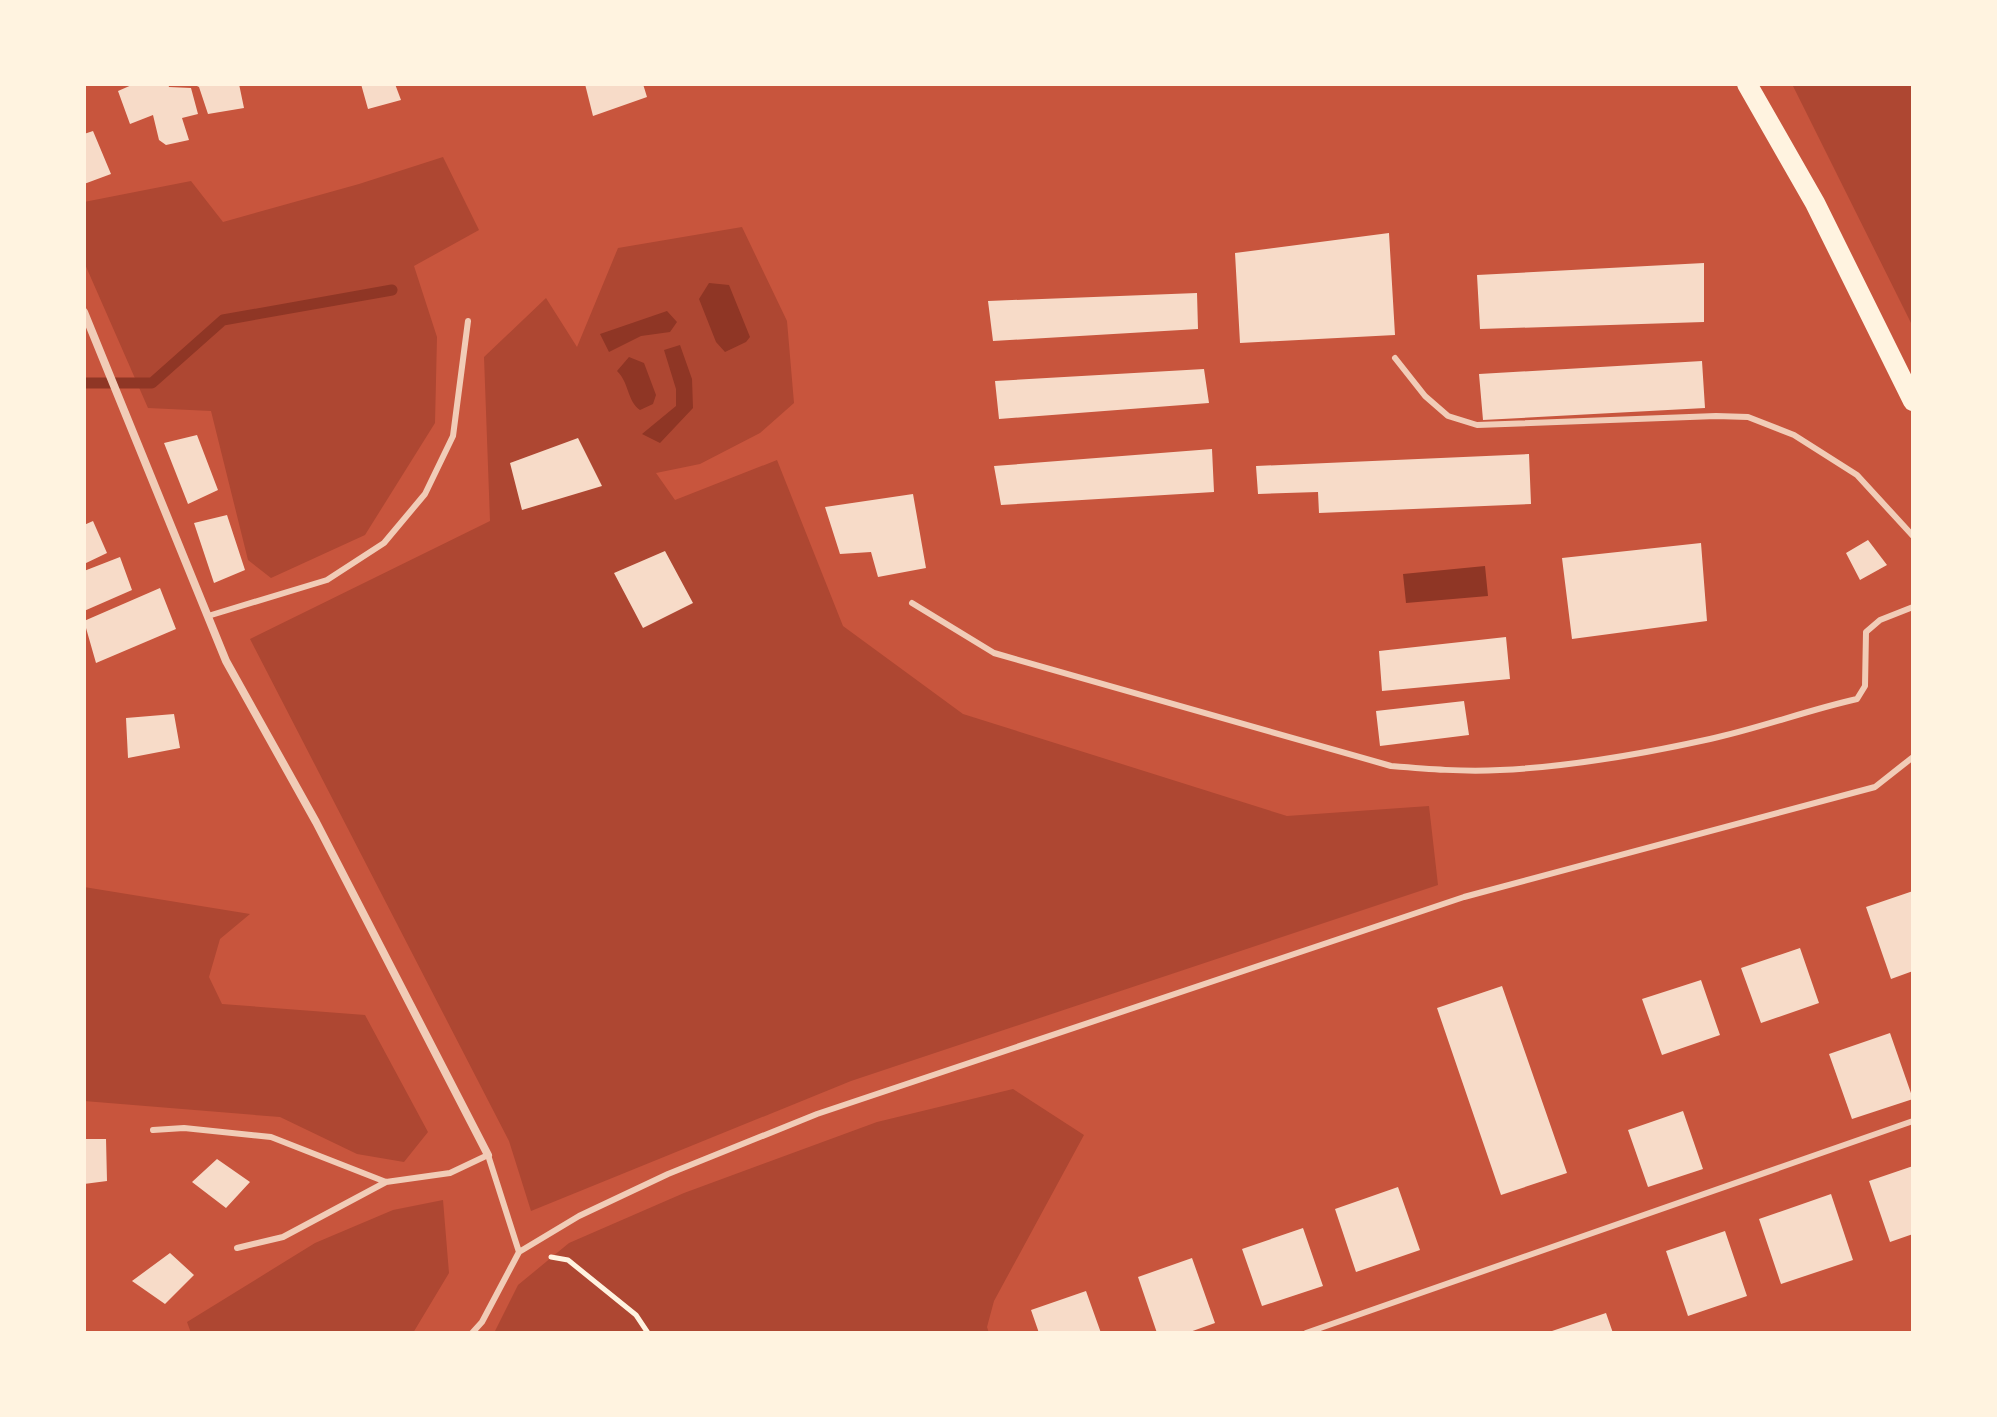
<svg xmlns="http://www.w3.org/2000/svg" width="1997" height="1417" viewBox="0 0 1997 1417" font-family="Poppins,sans-serif">
	<style>
		.green { fill: #ae4732 }
		.water { fill: #8f3625 }
		.lines { fill: none; stroke-linecap: round; stroke-linejoin: round }
		.stream { stroke: #8f3625; stroke-width: 11 }
		.building { fill: #f7dbc8 }
		.path { stroke: #fff3e0; stroke-width: 5 }
		.service { stroke: #f1ccb7; stroke-width: 6 }
		.minor { stroke: #f1ccb7; stroke-width: 8 }
		.primary { stroke: #fff3e0; stroke-width: 20 }
	</style>
	<rect width="100%" height="100%" fill="#c8553d"/>
	<!-- green -->
	<path class="green" d="M1792 84H1913V327Z
		M443 157 479 230 414 266 437 337 435 423 365 535 271 578 248 560 211 411 148 408 84 262V202L191 181 223 222 359 184Z
		M742 227 787 321 794 403 760 433 700 464 656 473 675 500 777 460 843 626 963 714 1287 816 1429 806 1438 885 851 1081 531 1211 509 1141 250 639 490 521 484 357 546 298 577 347 618 248Z
		M84 887 250 914 220 939 209 977 222 1004 365 1015 428 1132 404 1162 357 1154 280 1117 84 1101Z
		M1013 1089 1084 1135 994 1301 987 1327 989 1333H494L518 1285 569 1243 684 1193 877 1122Z
		M443 1200 449 1273 413 1333H191L187 1322 315 1243 393 1210Z"/>
	<!-- water -->
	<path class="water" d="M709 283 729 285 750 337 746 342 725 352 716 342 699 299Z
		M667 311 677 322 670 332 641 336 609 352 600 334Z
		M680 345 692 379 693 408 660 443 642 434 676 406V389L664 350Z
		M629 357 644 363 656 395 653 404 640 410C627 401 629 382 617 371Z
		M1485 566 1488 596 1406 603 1403 574Z"/>
	<g class="lines">
		<!-- stream -->
		<path class="stream" d="M84 383H152L223 320 392 290"/>
	</g>
	<!-- building -->
	<path class="building" d="M134 84H168L169 87 191 88 198 114 182 118 189 140 166 145 159 140 153 115 130 124 118 91Z
		M193 84H239L244 108 208 114 199 87Z
		M361 84H395L401 100 368 109Z
		M585 84H643L647 97 593 116Z
		M93 131 111 174 84 184V134Z
		M1389 233 1395 335 1240 343 1235 253Z
		M1704 263V322L1480 329 1477 275Z
		M1197 293 1198 329 993 341 988 301Z
		M1702 361 1705 408 1483 420 1479 374Z
		M1204 369 1209 403 999 419 995 381Z
		M197 435 218 490 188 504 164 443Z
		M578 438 602 486 522 510 510 463Z
		M1212 449 1214 492 1001 505 994 466Z
		M1529 454 1531 504 1319 513 1318 492 1258 494 1256 466Z
		M913 494 926 568 878 577 871 552 840 554 825 507Z
		M227 515 245 570 214 583 194 523Z
		M93 521 107 553 84 564V525Z
		M1868 540 1887 565 1860 580 1846 553Z
		M1701 543 1707 621 1572 639 1562 558Z
		M665 551 693 603 643 628 614 573Z
		M120 557 132 590 84 611V571Z
		M160 588 176 629 96 663 84 621Z
		M1506 637 1510 679 1382 691 1379 651Z
		M1464 701 1469 735 1380 746 1376 711Z
		M174 714 180 748 128 758 126 718Z
		M1913 891V971L1891 979 1866 907Z
		M1800 948 1819 1003 1761 1023 1741 968Z
		M1701 980 1720 1035 1662 1055 1642 999Z
		M1502 986 1567 1173 1501 1195 1437 1008Z
		M1890 1033 1913 1099 1852 1119 1829 1054Z
		M1683 1111 1703 1169 1648 1187 1628 1130Z
		M84 1139H106L107 1181 84 1184Z
		M217 1159 250 1182 226 1208 192 1182Z
		M1913 1166V1234L1890 1242 1869 1181Z
		M1398 1187 1420 1250 1356 1272 1335 1209Z
		M1831 1194 1853 1260 1781 1284 1759 1219Z
		M1303 1228 1323 1286 1262 1306 1242 1249Z
		M1725 1231 1747 1296 1688 1316 1666 1251Z
		M170 1253 194 1275 165 1304 132 1281Z
		M1192 1258 1215 1323 1187 1333H1157L1138 1277Z
		M1086 1291 1101 1333H1039L1031 1310Z
		M1606 1313 1613 1333H1549V1332Z"/>
	<g class="lines">
		<!-- path -->
		<path class="path" d="M551 1257 568 1260 636 1315 648 1333"/>
		<!-- service -->
		<path class="service" d="M1395 358 1425 396 1448 416 1477 425 1716 416 1748 417 1794 435 1857 475 1913 536
			M912 603 994 653 1391 766C1427 769 1463 772 1500 770 1570 767 1642 754 1710 739 1760 728 1808 710 1857 699L1865 686 1866 632 1880 620 1913 607
			M208 616 327 580 384 543 425 494 453 436 468 321
			M153 1130 184 1128 271 1137 386 1182 450 1173 488 1155 519 1252
			M237 1248 283 1237 386 1182
			M472 1333 482 1322 519 1252 579 1216 668 1174 817 1114 1464 897 1875 787 1913 757
			M1306 1333 1913 1121"/>
		<!-- minor -->
		<path class="minor" d="M84 312 226 661 316 822 488 1155"/>
		<!-- primary -->
		<path class="primary" d="M1747 84 1815 203 1913 401"/>
	</g>
	<!-- border -->
	<rect width="1997" height="1417" fill="none" stroke="#fff3e0" stroke-width="172"/>
</svg>
